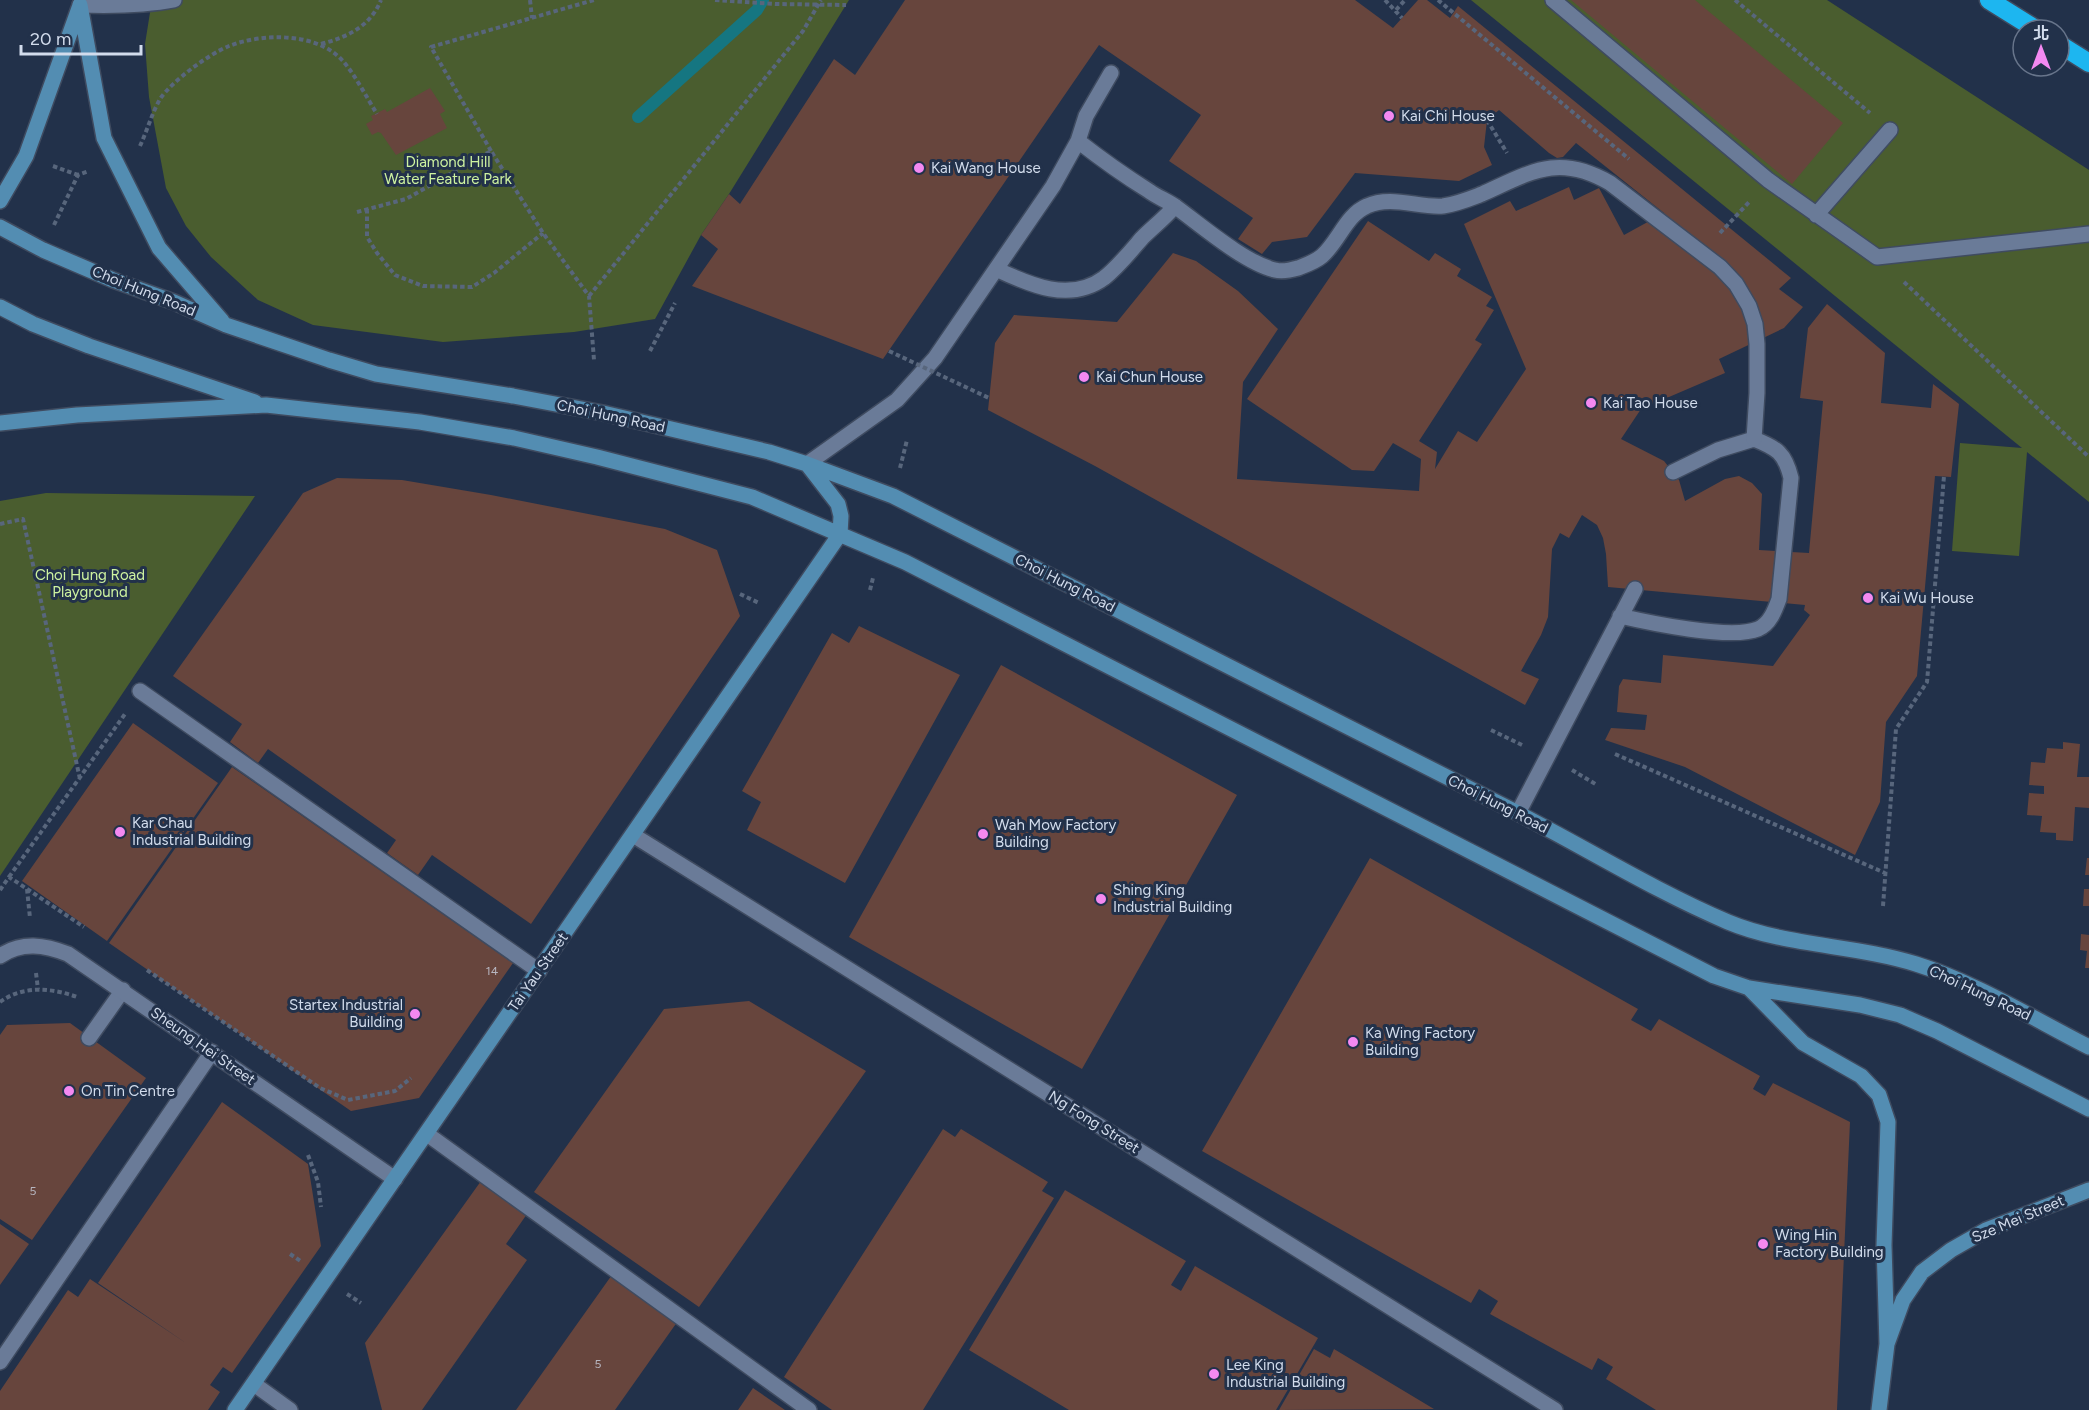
<svg xmlns="http://www.w3.org/2000/svg" width="2089" height="1410" viewBox="0 0 2089 1410" font-family="Figtree,'Noto Sans TC',sans-serif">
	<style>
		.green { fill: #4a5d2f }
		.lines { fill: none; stroke-linecap: round; stroke-linejoin: round }
		.stream { stroke: #157681; stroke-width: 12 }
		.building { fill: #67453d }
		.lane-casing { stroke: #3f4b60; stroke-width: 18 }
		.street-casing { stroke: #3f4b60; stroke-width: 18 }
		.secondary-casing { stroke: #3f4b60; stroke-width: 18 }
		.highway-casing { stroke: #3f4b60; stroke-width: 21 }
		.path { stroke: #58667c; stroke-width: 4; stroke-dasharray: 4.5 3; stroke-linecap: butt }
		.lane { stroke: #6a7b98; stroke-width: 15 }
		.street { stroke: #6a7b98; stroke-width: 15 }
		.secondary { stroke: #538db2; stroke-width: 15 }
		.highway { stroke: #1db6f0; stroke-width: 18 }
		.path-bridge { stroke: #58667c; stroke-width: 4; stroke-dasharray: 4.5 3; stroke-linecap: butt }
		.poi-dot { fill: #f389f1; stroke: #22314a; stroke-width: 2 }
		.labels { text-anchor: middle; stroke-width: 6; stroke-linejoin: round; paint-order: stroke }
		.number-label { font-size: 12px; fill: #b7b6c0 }
		.poi-label { font-size: 15px; fill: #d2dcec; stroke: #22314a; text-anchor: start }
		.park-label { font-size: 15px; fill: #cef3a0; stroke: #22314a }
		.street-label { font-size: 15px; fill: #d2dcec; stroke: #22314a }
	</style>
	<rect width="100%" height="100%" fill="#22314a"/>
	<!-- green -->
	<path class="green" d="M152 0H849L729 194 701 235 655 319 574 332 443 342 313 325 258 300 211 257 186 226 166 188 149 97 145 44Z
		M1471 0H1827L2089 170V502L2027 452 2019 556 1952 551 1960 443 2022 448Z
		M46 493 255 496 0 876V501Z"/>
	<g class="lines">
		<!-- stream -->
		<path class="stream" d="M638 117 757 10 763 0"/>
	</g>
	<!-- building -->
	<path class="building" d="M905 0H1355L1393 28 1418 0H1427L1450 18 1458 6 1791 278 1779 289 1803 307 1784 328 1719 359 1725 373 1641 409 1621 439 1664 461 1679 480 1685 501 1725 479 1739 476 1752 483 1762 494 1759 550 1809 553 1823 401 1800 398 1808 328 1827 304 1885 353 1881 403 1931 408 1933 384 1959 404 1951 477 1935 476 1917 676 1886 722 1880 802 1855 855 1685 767 1605 740 1611 728 1645 730 1647 715 1617 712 1619 686 1623 679 1661 683 1663 655 1773 666 1810 615 1804 610 1805 605 1608 587 1606 554 1603 538 1597 525 1582 515 1569 538 1560 533 1552 549 1548 617 1541 635 1521 671 1539 679 1525 705 1095 466 988 410 995 343 1014 315 1117 322 1173 253 1196 261 1238 291 1278 329 1243 382 1237 479 1419 491 1421 459 1393 443 1374 471 1352 470 1247 399 1368 221 1429 261 1435 253 1461 269 1457 276 1492 297 1486 306 1494 310 1475 340 1482 344 1419 441 1437 452 1435 469 1458 431 1477 442 1526 369 1464 224 1510 201 1516 211 1569 187 1574 200 1599 188 1624 235 1664 213 1576 143 1563 157 1557 158 1549 153 1499 110 1487 120 1484 147 1492 165 1459 181 1355 173 1307 237 1272 242 1262 254 1238 239 1253 218 1169 161 1201 115 1099 45 883 359 692 286 718 249 701 235 729 194 740 204 834 59 855 75Z
		M1571 0H1695L1843 123 1792 184Z
		M430 88 445 111 440 114 447 128 396 155 381 133 378 132 372 135 366 124 373 120 371 116 385 109 387 112Z
		M337 478 402 480 491 495 665 529 717 550 740 616 531 924 432 855 418 875 387 853 396 840 268 749 258 763 230 742 242 724 173 676 303 493Z
		M859 626 960 675 845 883 747 830 761 802 742 791 832 633 849 643Z
		M1001 665 1237 795 1082 1069 849 937Z
		M133 723 218 783 107 941 22 881Z
		M2063 742 2080 744 2077 777H2089V808L2075 807 2073 841 2056 840V833L2040 832 2042 816 2027 815 2029 793 2044 794V786L2029 785 2031 762 2045 763 2047 748 2063 749Z
		M232 767 513 963 419 1098 351 1111 109 943Z
		M1370 858 1638 1009 1631 1020 1651 1031 1659 1019 1760 1076 1753 1089 1765 1096 1773 1083 1850 1122 1837 1410H1656L1606 1379 1613 1367 1598 1358 1592 1370 1490 1314 1498 1301 1479 1289 1471 1303 1202 1151Z
		M2087 858H2089V875H2085Z
		M2084 889H2089V906H2083Z
		M2081 934 2089 935V968H2085L2087 951 2080 950Z
		M749 1001 866 1071 699 1307 534 1192 664 1009Z
		M70 1023 146 1078 32 1240 0 1219V1035L7 1025Z
		M222 1102 308 1164 321 1246 232 1373 223 1367 210 1385 220 1392 208 1410H0V1391L68 1290 78 1297 90 1279 186 1343 98 1283Z
		M943 1129 955 1137 961 1129 1048 1182 1042 1191 1054 1198 923 1410H832L784 1377Z
		M481 1181 527 1214 506 1244 527 1260 422 1410H382L365 1343Z
		M1065 1190 1186 1261 1171 1285 1181 1291 1195 1266 1318 1338 1276 1410H1069L969 1350Z
		M0 1224 29 1244 0 1285Z
		M614 1272 680 1318 615 1410H516Z
		M1314 1349 1330 1358 1334 1349 1434 1409 1279 1410Z
		M753 1388 785 1410H738Z"/>
	<g class="lines">
		<defs>
			<path id="lane" d="M80 5C112 6 143 6 174 0
				M1620 616C1650 623 1731 640 1758 629 1770 624 1775 610 1779 599L1791 478C1785 453 1777 448 1754 439L1718 450 1673 472
				M140 691 539 971
				M1518 813 1635 589
				M89 1038 123 990
				M427 1134 809 1410
				M0 1362 212 1052"/>
			<path id="street" d="M1553 0 1768 180 1877 257 2089 234
				M1078 141C1101 159 1125 176 1149 191 1157 197 1168 201 1176 207 1202 226 1245 263 1275 270 1282 272 1291 270 1298 268 1306 265 1315 262 1322 256 1339 241 1346 215 1367 206 1391 195 1419 208 1443 206 1457 204 1469 199 1482 194 1531 172 1558 153 1610 183L1720 267 1736 284 1749 306 1755 324 1757 344V393L1754 439
				M1816 215 1890 130
				M996 269C1030 285 1070 303 1104 278 1118 267 1130 252 1142 238 1153 227 1165 218 1175 206
				M807 464 897 400 935 358 1053 186 1078 141 1086 116 1111 73
				M633 835 1555 1410
				M0 956C22 941 45 945 68 954L395 1179
				M254 1384 290 1410"/>
			<path id="secondary" d="M80 5 104 138 159 248 222 321
				M0 201 26 156 79 8
				M0 227 43 250 113 280 174 302 226 325 329 360 376 374 513 396 603 413 769 452 807 464 893 496C1094 599 1295 702 1498 803 1575 841 1648 888 1728 922 1785 946 1856 945 1916 964 1974 982 2034 1019 2089 1047
				M0 307 33 324 89 346 255 402
				M0 423 77 415 266 405 420 422 514 438 597 457 752 497 905 562 1714 976 1749 988 1860 1005 1900 1015 1937 1031 2089 1109
				M1749 988 1803 1043 1861 1076 1879 1095 1888 1122 1884 1245 1887 1344
				M235 1410 840 534 841 516 838 504 807 464
				M1879 1410 1887 1344 1903 1300 1922 1272 1951 1250 1986 1230 2089 1190"/>
			<path id="highway" d="M1989 0 2037 30
				M2059 44 2089 63"/>
		</defs>
		<!-- lane casing -->
		<use href="#lane" class="lane-casing"/>
		<!-- street casing -->
		<use href="#street" class="street-casing"/>
		<!-- secondary casing -->
		<use href="#secondary" class="secondary-casing"/>
		<!-- highway casing -->
		<use href="#highway" class="highway-casing"/>
		<!-- path -->
		<path class="path" d="M530 0 532 18
			M715 0 776 4 846 5
			M1385 0 1402 18
			M1438 0 1629 159
			M1735 0 1870 113
			M1396 10 1405 0
			M321 44C347 37 370 27 381 0
			M1487 120 1507 153
			M140 146C147 131 152 113 160 99 172 81 209 54 229 46 262 33 316 32 342 60 354 73 367 98 377 114
			M491 151 431 47 594 0
			M53 166 78 175
			M367 209V237L377 253 395 275 423 286 472 287 494 273 543 233
			M357 212 406 199 491 151 543 233 589 296 594 360
			M54 225 78 175 89 171
			M1720 233 1750 201
			M1904 282 2089 457
			M589 296 803 31 821 0
			M650 351 675 303
			M900 468 907 440
			M0 524 23 519 80 779
			M870 590 873 578
			M740 594 759 603
			M1491 730 1522 745
			M1615 754 1885 873
			M1572 770 1597 785
			M9 877 125 714
			M27 889 30 918
			M0 890 9 877 84 927
			M1883 906 1896 729 1927 682 1944 476
			M147 970 320 1088 348 1100 395 1091 411 1078
			M36 973 38 989
			M0 1002C23 985 52 988 77 997
			M308 1155 318 1182 321 1207
			M290 1254 302 1262
			M347 1294 361 1303"/>
		<!-- lane -->
		<use href="#lane" class="lane"/>
		<!-- street -->
		<use href="#street" class="street"/>
		<!-- secondary -->
		<use href="#secondary" class="secondary"/>
		<!-- highway -->
		<use href="#highway" class="highway"/>
		<!-- path-bridge -->
		<path class="path-bridge" d="M889 351 989 398"/>
	</g>
	<!-- markers -->
	<g class="poi-dot">
		<circle cx="1389" cy="116" r="6"/>
		<circle cx="919" cy="168" r="6"/>
		<circle cx="1084" cy="377" r="6"/>
		<circle cx="1591" cy="403" r="6"/>
		<circle cx="1868" cy="598" r="6"/>
		<circle cx="120" cy="832" r="6"/>
		<circle cx="983" cy="834" r="6"/>
		<circle cx="1101" cy="899" r="6"/>
		<circle cx="415" cy="1014" r="6"/>
		<circle cx="1353" cy="1042" r="6"/>
		<circle cx="69" cy="1091" r="6"/>
		<circle cx="1763" cy="1244" r="6"/>
		<circle cx="1214" cy="1374" r="6"/>
	</g>
	<g class="labels">
		<!-- number labels -->
		<g class="number-label">
			<text x="492" y="975">14</text>
			<text x="33" y="1195">5</text>
			<text x="598" y="1368">5</text>
		</g>
		<!-- poi labels -->
		<g class="poi-label">
			<text x="1401" y="121">Kai Chi House</text>
			<text x="931" y="173">Kai Wang House</text>
			<text x="1096" y="382">Kai Chun House</text>
			<text x="1603" y="408">Kai Tao House</text>
			<text x="1880" y="603">Kai Wu House</text>
			<text x="132" y="828">Kar Chau<tspan x="132" dy="17">Industrial Building</tspan></text>
			<text x="995" y="830">Wah Mow Factory<tspan x="995" dy="17">Building</tspan></text>
			<text x="1113" y="895">Shing King<tspan x="1113" dy="17">Industrial Building</tspan></text>
			<text x="403" y="1010" text-anchor="end">Startex Industrial<tspan x="403" dy="17">Building</tspan></text>
			<text x="1365" y="1038">Ka Wing Factory<tspan x="1365" dy="17">Building</tspan></text>
			<text x="81" y="1096">On Tin Centre</text>
			<text x="1775" y="1240">Wing Hin<tspan x="1775" dy="17">Factory Building</tspan></text>
			<text x="1226" y="1370">Lee King<tspan x="1226" dy="17">Industrial Building</tspan></text>
		</g>
		<!-- park labels -->
		<g class="park-label">
			<text x="448" y="167">Diamond Hill<tspan x="448" dy="17">Water Feature Park</tspan></text>
			<text x="90" y="580">Choi Hung Road<tspan x="90" dy="17">Playground</tspan></text>
		</g>
		<!-- street labels -->
		<g class="street-label">
			<text transform="translate(144 291) rotate(22)" y="5">Choi Hung Road</text>
			<text transform="translate(611 416) rotate(12)" y="5">Choi Hung Road</text>
			<text transform="translate(1065 583) rotate(27)" y="5">Choi Hung Road</text>
			<text transform="translate(1498 804) rotate(27)" y="5">Choi Hung Road</text>
			<text transform="translate(538 972) rotate(-55)" y="5">Tai Yau Street</text>
			<text transform="translate(1980 993) rotate(25)" y="5">Choi Hung Road</text>
			<text transform="translate(203 1046) rotate(35)" y="5">Sheung Hei Street</text>
			<text transform="translate(1094 1122) rotate(32)" y="5">Ng Fong Street</text>
			<text transform="translate(2018 1219) rotate(-23)" y="5">Sze Mei Street</text>
		</g>
	</g>
	<!-- north arrow -->
	<g transform="translate(2041 48)"><circle r="28" fill="#22314a" stroke="#68758b" stroke-width="1.5"/>
	<path d="M0-4.5L10 22L0 15L-10 22Z" fill="#f389f1"/>
	<text y="-9" font-size="16" font-weight="bold" text-anchor="middle" fill="#d2dcec">北</text>
	</g>
	<!-- scale -->
	<path d="M21 45v9h120v-9" fill="none" stroke="#d2dcec" stroke-width="3"/>
	<text x="30" y="45" font-size="18" fill="#d2dcec" stroke="#22314a" stroke-width="4.5" paint-order="stroke">20 m</text>
</svg>
